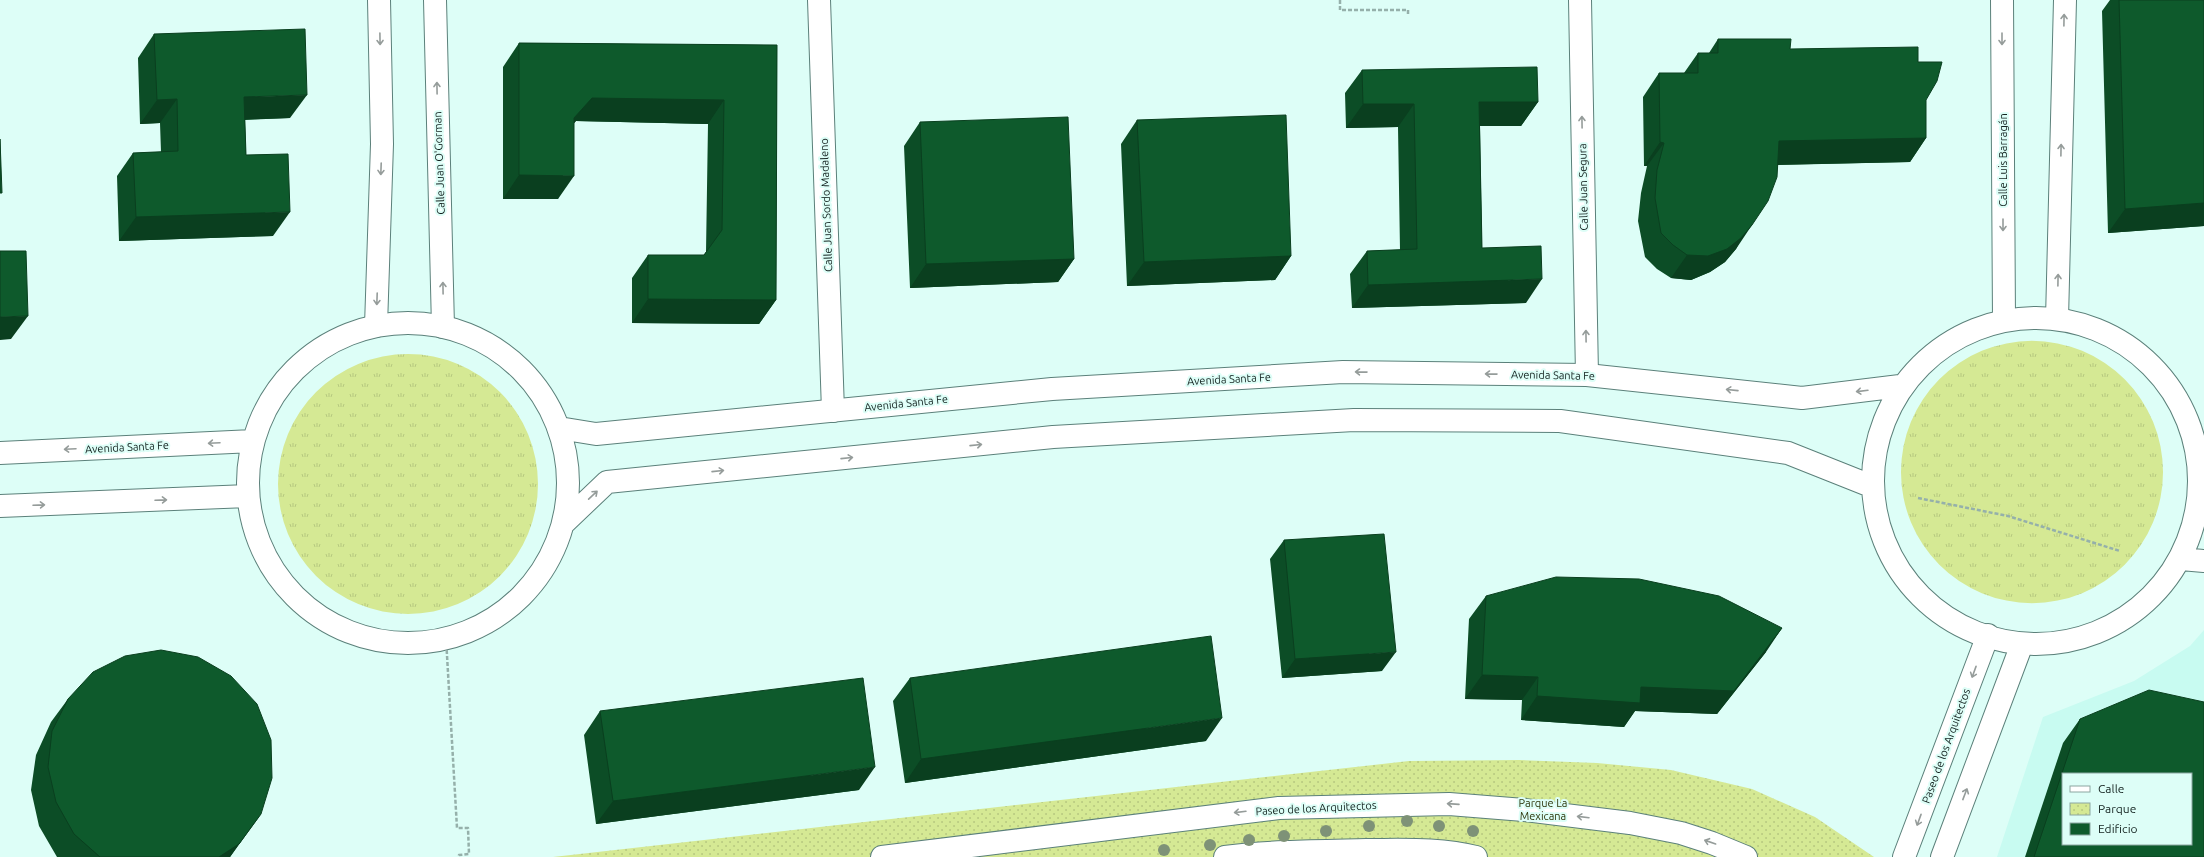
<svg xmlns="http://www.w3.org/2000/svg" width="2204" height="857" viewBox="0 0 2204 857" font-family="Ubuntu,sans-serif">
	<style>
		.built { fill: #c8fbf1; fill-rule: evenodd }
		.grass { fill: url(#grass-tufts) }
		.park { fill: url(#park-dots) }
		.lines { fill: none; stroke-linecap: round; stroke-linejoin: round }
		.street-casing { stroke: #5b807a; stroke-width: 24 }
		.secondary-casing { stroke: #5b807a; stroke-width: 24 }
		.path { stroke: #95b0aa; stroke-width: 2.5; stroke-dasharray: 4 2; stroke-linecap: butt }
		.street { stroke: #fff; stroke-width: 22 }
		.secondary { stroke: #fff; stroke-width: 22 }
		.tree { fill: #7e9277 }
		.wall { fill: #0c4d26 }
		.shaded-wall { fill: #0a3f1f }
		.building { fill: #0e5a2c; stroke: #0a3f1f; fill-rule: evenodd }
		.oneway { stroke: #959c9a }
		.labels { text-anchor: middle; stroke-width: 4; stroke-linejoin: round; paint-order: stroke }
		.street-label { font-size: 11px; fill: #13221f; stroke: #ddfef7 }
		.park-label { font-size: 11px; fill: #31390f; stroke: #ddfef7 }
	</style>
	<defs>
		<pattern id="grass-tufts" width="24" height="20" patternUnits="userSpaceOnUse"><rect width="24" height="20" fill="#d5e994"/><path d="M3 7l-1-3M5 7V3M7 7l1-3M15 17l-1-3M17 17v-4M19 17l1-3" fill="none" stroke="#b6c87f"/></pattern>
		<pattern id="park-dots" width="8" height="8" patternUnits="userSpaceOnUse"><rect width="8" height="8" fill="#d5e994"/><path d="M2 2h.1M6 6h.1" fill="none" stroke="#b6c87f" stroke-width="1.8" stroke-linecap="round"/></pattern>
	</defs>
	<rect width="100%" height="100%" fill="#ddfef7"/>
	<!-- built -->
	<path class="built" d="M2204 630V857H1997L2043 717 2134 681 2190 646ZM2063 774H2191V844H2063Z"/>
	<!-- grass -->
	<path class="grass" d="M1901 472a131 131 0 1 1 262 0a131 131 0 1 1-262 0Z
		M278 484a130 130 0 1 1 260 0a130 130 0 1 1-260 0Z"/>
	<!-- park -->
	<path class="park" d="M1519 760 1597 763 1671 770 1752 789 1815 817 1874 857H553L1409 761Z"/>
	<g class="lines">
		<defs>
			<path id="street" d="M435 0 443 327
				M819 0 833 411
				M1580 0 1587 375
				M2002 0 2004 320
				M2057 319 2065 0
				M376 326 382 144 379 0
				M882 857 1279 808 1449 804 1524 810 1630 823 1681 833 1712 843 1746 857
				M1225 857C1272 851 1320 851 1366 850 1403 850 1441 848 1476 857
				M1904 857 1988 635
				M1942 857 2022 644"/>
			<path id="secondary" d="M1873 481a163 163 0 1 1 326 0a163 163 0 1 1-326 0Z
				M248 483a160 160 0 1 1 320 0a160 160 0 1 1-320 0Z
				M559 428 596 434 1052 389 1343 372 1587 375 1802 398 1900 386
				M0 453 253 441
				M0 506 248 496
				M565 522 607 482 1053 437 1354 420 1560 421 1788 453 1871 486
				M2181 559 2204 561"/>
		</defs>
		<!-- street casing -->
		<use href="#street" class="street-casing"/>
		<!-- secondary casing -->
		<use href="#secondary" class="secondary-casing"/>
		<!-- path -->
		<path class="path" d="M1340 0V10H1408V14
			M1918 498 2008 516 2120 551
			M446 638 457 828H468L469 854 459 855V857"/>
		<!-- street -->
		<use href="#street" class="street"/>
		<!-- secondary -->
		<use href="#secondary" class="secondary"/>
	</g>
	<!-- trees -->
	<g class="tree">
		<circle cx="1407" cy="821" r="6"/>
		<circle cx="1369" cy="826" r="6"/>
		<circle cx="1439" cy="826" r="6"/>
		<circle cx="1326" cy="831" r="6"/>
		<circle cx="1473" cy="831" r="6"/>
		<circle cx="1284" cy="836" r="6"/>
		<circle cx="1249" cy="840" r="6"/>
		<circle cx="1210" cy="845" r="6"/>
		<circle cx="1164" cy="850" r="6"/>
	</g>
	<!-- wall -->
	<path class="wall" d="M2110 0H2204V226L2108 233 2102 11Z
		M154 34 290 118 245 120 246 155 273 236 119 241 117 176 133 153 161 152 160 123 140 124 138 58Z
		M1718 39 1790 49 1918 62 1926 100V138L1910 162 1778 165 1736 249 1725 262 1710 272 1691 280 1671 278 1657 269 1645 257 1638 221 1641 193 1647 166H1644L1643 97 1659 73H1684L1698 53H1709Z
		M519 43 777 45 776 300 759 324 632 323V278L648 255H704L706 252 708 124 576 121 574 123 558 199H503V67Z
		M1362 70 1538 102 1521 126H1480L1482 248 1526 303 1352 308 1350 274 1367 251 1400 250 1398 127 1346 128 1345 93Z
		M1137 120 1291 256 1275 280 1127 286 1121 144Z
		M920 122 1074 259 1058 282 910 288 904 146Z
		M1284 540 1382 671 1282 678 1270 559Z
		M1486 596 1766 652 1717 714 1635 711 1624 727 1521 720 1522 700 1465 699 1469 619Z
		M910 678 1206 741 905 783 893 701Z
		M68 699 244 837 230 857H57L39 826 31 790 36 755 51 722Z
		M600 711 859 790 596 824 584 735Z
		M2080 719 2204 857H2025L2063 743Z"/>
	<!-- shaded-wall -->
	<path class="shaded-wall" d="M307 95 290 118 227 120 244 97Z
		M592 98 724 100 708 124 576 121 558 141 574 118Z
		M177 99 160 123 140 124 157 100Z
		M1479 102H1538L1521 126H1463Z
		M1363 104H1414L1398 127 1346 128Z
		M1926 138 1910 162 1762 165 1779 141Z
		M1660 142 1664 143 1647 166H1644Z
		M519 175 574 176 558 199H503Z
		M2204 203V226L2108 233 2125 209Z
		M290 212 273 236 119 241 136 217Z
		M1752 225 1736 249 1725 262 1710 272 1691 280 1671 278 1687 255Z
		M1291 256 1275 280 1127 286 1144 262Z
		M1074 259 1058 282 910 288 926 264Z
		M1542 279 1526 303 1352 308 1368 285Z
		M648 299 776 300 759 324 632 323Z
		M28 316 11 339 0 340V317Z
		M1782 628 1766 652 1717 714 1635 711 1624 727 1521 720 1537 696Z
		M1396 652 1382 671 1282 678 1295 659Z
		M1482 675 1538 677 1522 700 1465 699Z
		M1222 718 1206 741 905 783 921 759Z
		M875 767 859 790 596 824 613 801Z
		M261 814 230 857H219Z"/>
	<!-- building -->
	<path class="building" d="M2119 0H2204V203L2125 209Z
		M305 29 307 95 244 97 246 155 288 154 290 212 136 217 133 153 178 151 177 99 157 100 154 34Z
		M1718 39H1791L1790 49 1918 47V62H1942L1937 81 1926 100V138L1779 141 1777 177 1768 201 1752 225 1741 238 1727 249 1708 256 1687 255 1673 245 1661 233 1655 198 1657 170 1664 143 1660 142 1659 73H1698V53H1718Z
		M519 43 777 45 776 300 648 299V255H704L722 230 724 100 592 98 574 118V176L519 175Z
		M1537 67 1538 102H1479L1482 248 1541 246 1542 279 1368 285 1367 251 1417 249 1414 104H1363L1362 70Z
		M1286 115 1291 256 1144 262 1137 120Z
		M1068 117 1074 259 926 264 920 122Z
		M0 139 2 193H0Z
		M0 251H26L28 316 0 317Z
		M1384 534 1396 652 1295 659 1284 540Z
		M1556 577 1639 579 1719 596 1782 628 1734 691 1641 687 1640 703 1537 696 1538 677 1482 675 1486 596Z
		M1211 636 1222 718 921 759 910 678Z
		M161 650 198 657 231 676 257 704 271 740 272 778 261 814 239 844 219 857H100L74 834 56 802 48 767 52 731 68 699 93 672 125 656Z
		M863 678 875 767 613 801 600 711Z
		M2149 690 2204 702V857H2034L2080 719ZM2063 774H2191V844H2063Z"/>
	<!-- one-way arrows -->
	<defs><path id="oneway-shaft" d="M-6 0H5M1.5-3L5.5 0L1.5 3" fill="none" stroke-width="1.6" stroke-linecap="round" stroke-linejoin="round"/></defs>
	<g class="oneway">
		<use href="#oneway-shaft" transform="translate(2064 20) rotate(-89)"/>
		<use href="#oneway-shaft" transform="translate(380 39) rotate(89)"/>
		<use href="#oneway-shaft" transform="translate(2002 39) rotate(90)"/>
		<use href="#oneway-shaft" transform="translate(437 88) rotate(-91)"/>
		<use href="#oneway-shaft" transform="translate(1582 122) rotate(-91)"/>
		<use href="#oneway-shaft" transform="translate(2061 150) rotate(-89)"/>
		<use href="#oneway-shaft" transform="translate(381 169) rotate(92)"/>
		<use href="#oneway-shaft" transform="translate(2003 225) rotate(90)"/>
		<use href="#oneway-shaft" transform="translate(2058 280) rotate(-89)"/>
		<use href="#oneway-shaft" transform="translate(443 288) rotate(-91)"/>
		<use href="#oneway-shaft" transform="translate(377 299) rotate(92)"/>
		<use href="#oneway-shaft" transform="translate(1586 336) rotate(-91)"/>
		<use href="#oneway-shaft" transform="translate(1361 372) rotate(-179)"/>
		<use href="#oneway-shaft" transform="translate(1491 374) rotate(-179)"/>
		<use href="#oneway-shaft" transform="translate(1732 390) rotate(-174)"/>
		<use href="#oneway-shaft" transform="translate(1862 391) rotate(173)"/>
		<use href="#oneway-shaft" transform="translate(214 443) rotate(177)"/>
		<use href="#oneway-shaft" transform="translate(976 445) rotate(-6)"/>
		<use href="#oneway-shaft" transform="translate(70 449) rotate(177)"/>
		<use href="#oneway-shaft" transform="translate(847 458) rotate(-6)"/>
		<use href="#oneway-shaft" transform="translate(718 471) rotate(-6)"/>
		<use href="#oneway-shaft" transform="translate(593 495) rotate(-43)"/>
		<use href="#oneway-shaft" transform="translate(161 500) rotate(-2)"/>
		<use href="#oneway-shaft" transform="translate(39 505) rotate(-2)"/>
		<use href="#oneway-shaft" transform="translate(1974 672) rotate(110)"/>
		<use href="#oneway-shaft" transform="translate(1965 794) rotate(-69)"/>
		<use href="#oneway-shaft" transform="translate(1453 804) rotate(-176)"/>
		<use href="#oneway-shaft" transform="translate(1240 812) rotate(173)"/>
		<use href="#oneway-shaft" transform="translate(1583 817) rotate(-173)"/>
		<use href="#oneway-shaft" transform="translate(1919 820) rotate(110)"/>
		<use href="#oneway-shaft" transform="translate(1710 842) rotate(-161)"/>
	</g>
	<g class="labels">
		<!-- street labels -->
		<g class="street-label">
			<text transform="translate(2003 160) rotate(-90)" y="4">Calle Luis Barragán</text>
			<text transform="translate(439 163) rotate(-92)" y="4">Calle Juan O'Gorman</text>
			<text transform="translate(1583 187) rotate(-91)" y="4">Calle Juan Segura</text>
			<text transform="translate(826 205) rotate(-92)" y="4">Calle Juan Sordo Madaleno</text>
			<text transform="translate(1553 375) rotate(1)" y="4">Avenida Santa Fe</text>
			<text transform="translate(1229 379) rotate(-3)" y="4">Avenida Santa Fe</text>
			<text transform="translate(906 403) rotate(-6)" y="4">Avenida Santa Fe</text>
			<text transform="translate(127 447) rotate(-3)" y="4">Avenida Santa Fe</text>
			<text transform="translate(1946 746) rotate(-70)" y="4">Paseo de los Arquitectos</text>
			<text transform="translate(1316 808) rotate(-3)" y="4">Paseo de los Arquitectos</text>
		</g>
		<!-- park labels -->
		<g class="park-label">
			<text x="1543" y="807">Parque La<tspan x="1543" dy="13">Mexicana</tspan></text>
		</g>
	</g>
	<!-- legend -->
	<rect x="2062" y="773" width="130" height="72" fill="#ddfef7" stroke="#8ca6a1"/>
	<rect x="2070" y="786" width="20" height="6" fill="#ffffff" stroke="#8ca6a1"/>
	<text x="2098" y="793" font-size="12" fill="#13221f">Calle</text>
	<rect x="2070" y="803" width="20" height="12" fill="url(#park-dots)" stroke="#8ca6a1"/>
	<text x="2098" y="813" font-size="12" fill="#13221f">Parque</text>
	<rect x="2070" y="823" width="20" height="12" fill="#0e5a2c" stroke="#8ca6a1"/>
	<text x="2098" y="833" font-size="12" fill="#13221f">Edificio</text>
</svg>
